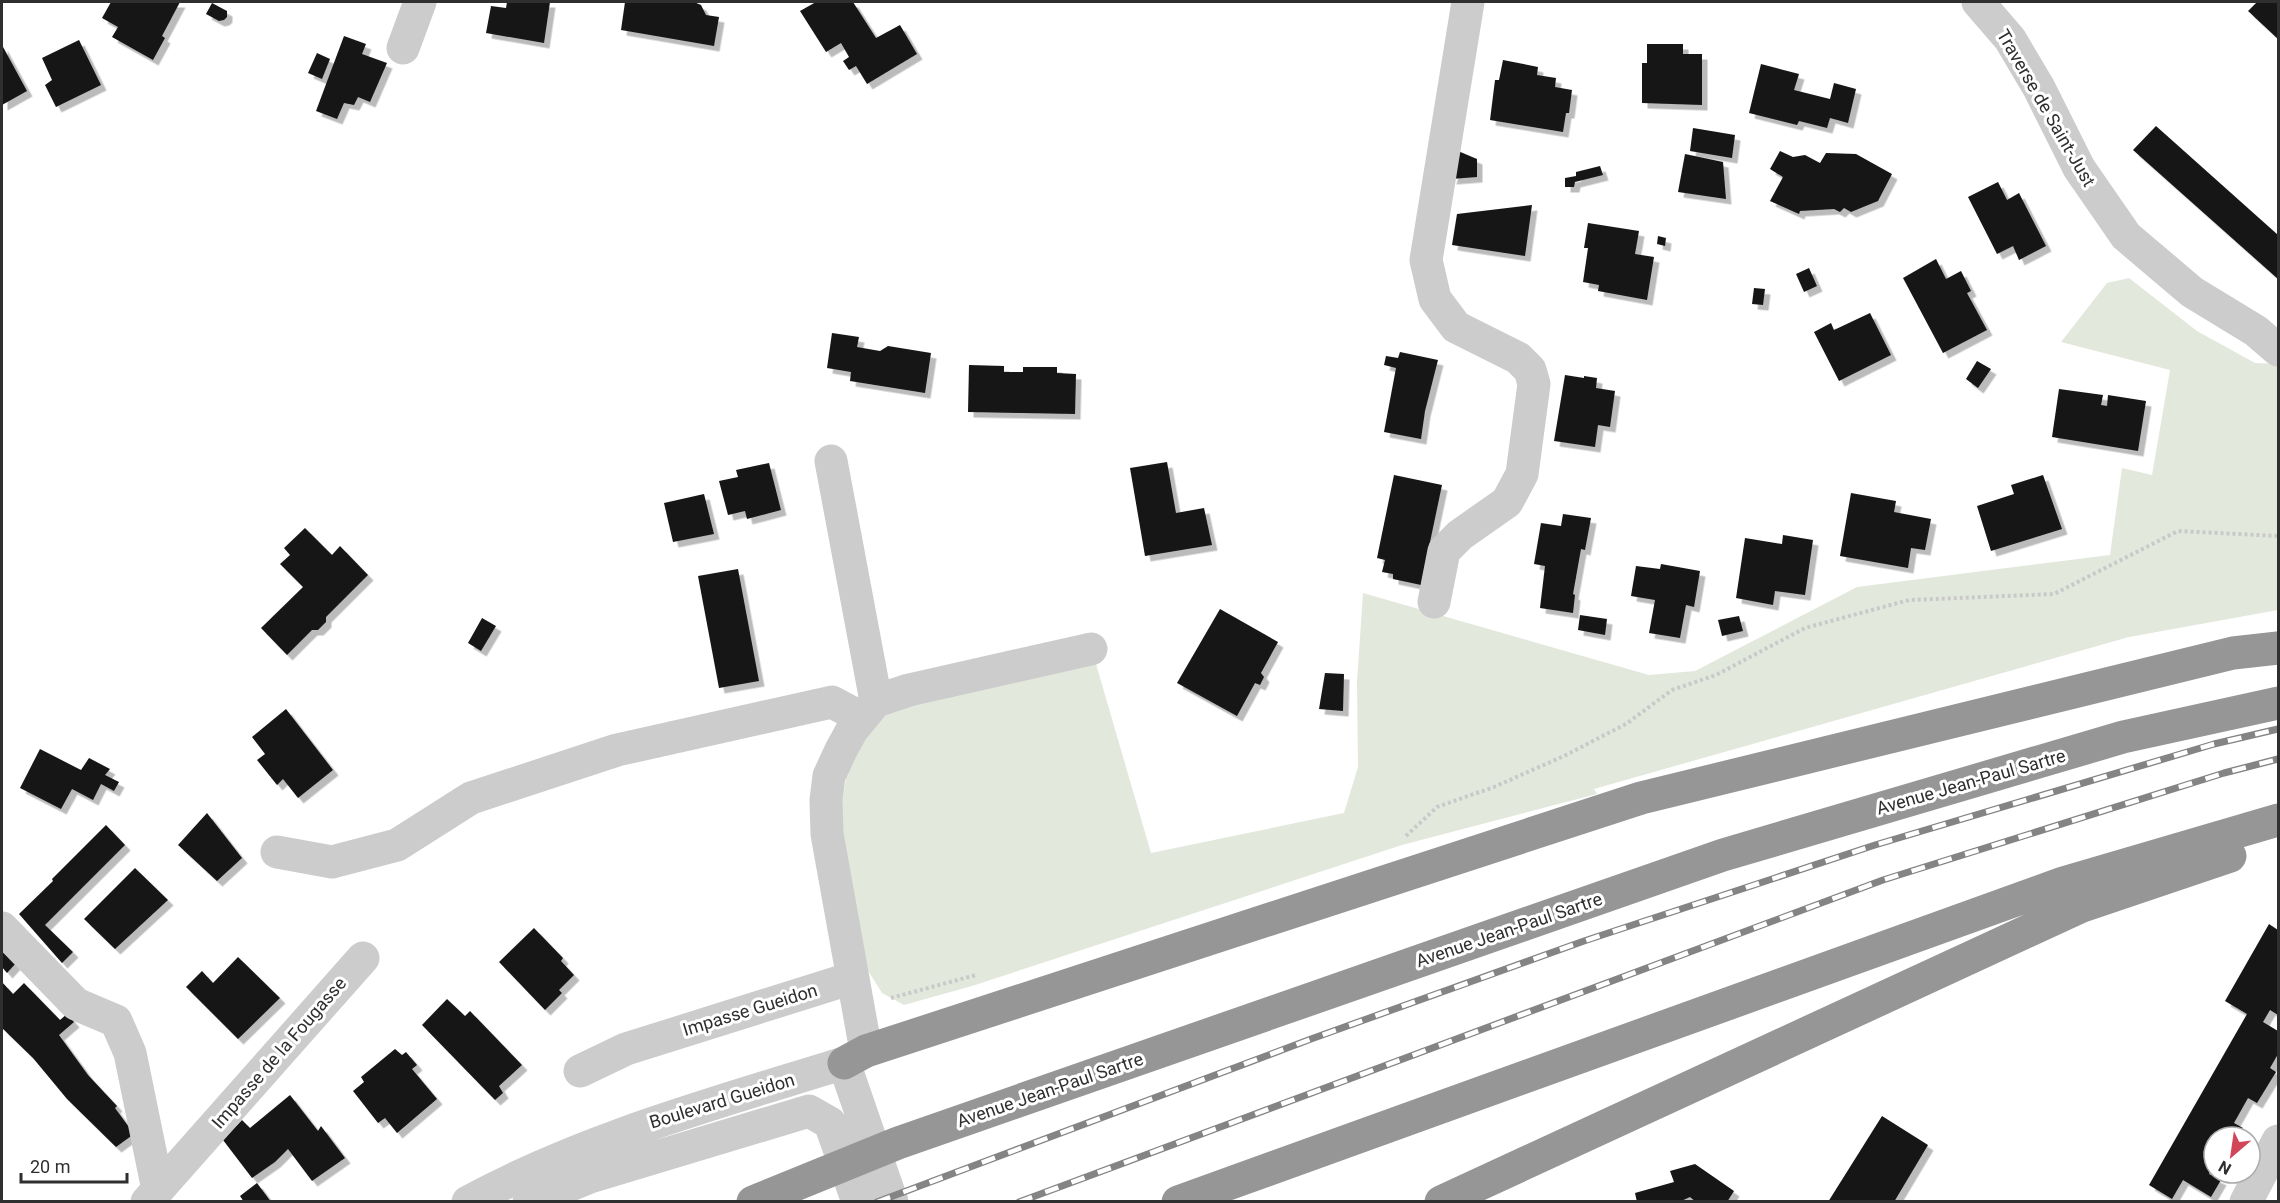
<svg xmlns="http://www.w3.org/2000/svg" width="2280" height="1203" viewBox="0 0 2280 1203" font-family="Roboto,sans-serif">
	<style>
		.green { fill: #e3e8dc }
		.building { fill: #161616; filter: url(#shadow) }
		.lines { fill: none; stroke-linecap: round; stroke-linejoin: round }
		.path { stroke: #c9c9c9; stroke-width: 4; stroke-dasharray: 3 3; stroke-linecap: butt }
		.minor { stroke: #ccc; stroke-width: 33 }
		.highway { stroke: #969696; stroke-width: 33 }
		.rail-casing { stroke: #848484; stroke-width: 7 }
		.rail { stroke: #fff; stroke-width: 4.5; stroke-dasharray: 14; stroke-linecap: butt }
		.labels { text-anchor: middle; stroke-width: 6; stroke-linejoin: round; paint-order: stroke }
		.street-label { font-size: 18px; fill: #2f2f2f; stroke: #fff }
	</style>
	<defs>
		<filter id="shadow"><feDropShadow dx="5.5" dy="5.5" stdDeviation="0" flood-color="#0004"/></filter>
	</defs>
	<rect width="100%" height="100%" fill="#fff"/>
	<!-- green -->
	<path class="green" d="M2129 278 2197 331 2255 363 2278 364V610L2129 637 1594 789 1597 794 1402 845 972 986 904 1005 882 993 865 966 843 842 841 809 846 779 859 743 888 712 1094 657 1151 853 1344 813 1358 767 1357 682 1363 593 1649 675 1695 671 1857 587 2110 555 2122 468 2152 475 2170 370 2061 342 2107 283Z"/>
	<!-- building -->
	<path class="building" d="M111 2H180L162 36 165 38 153 60 112 37 118 27 102 18Z
		M507 2H550L544 43 486 33 491 6 506 8Z
		M625 2H694L701 5 706 15 719 17 714 46 621 30Z
		M816 2H853L876 38 900 25 917 54 867 84 856 66 849 70 843 61 849 57 841 43 826 52 800 11Z
		M2257 2H2278V39L2248 11Z
		M212 3 227 11V17L224 20 219 21 206 14Z
		M344 36 366 44 362 54 387 63 370 102 358 97 354 105 344 103 337 119 316 111Z
		M79 40 101 85 56 107 45 85 52 80 42 58Z
		M1647 44H1683V54H1702V105L1642 103V63H1647Z
		M2 45 27 91 2 105Z
		M317 53 330 59 322 79 308 73Z
		M1503 60 1538 67 1537 75 1556 78 1555 87 1572 90 1569 113H1566L1563 132 1490 120 1495 80H1499Z
		M1761 64 1799 74 1794 90 1830 99 1834 83 1856 89 1848 123 1830 118 1827 128 1799 121 1797 125 1749 113Z
		M2156 126 2278 235V279L2133 150Z
		M1693 128 1735 135 1732 158 1690 151Z
		M1458 151 1477 159V177L1451 179Z
		M1780 151 1793 157 1805 155 1820 163 1826 153 1856 154 1892 174 1878 201 1851 212 1844 208 1840 212 1834 209 1800 211 1799 214 1770 201 1783 177 1770 169Z
		M1685 154 1723 162 1726 199 1678 192Z
		M1600 166 1603 175 1575 182 1574 187H1565V178L1576 176V172Z
		M1998 182 2007 200 2019 193 2046 246 2019 260 2013 246 1997 254 1968 197Z
		M1532 205 1525 256 1452 245 1457 214Z
		M1588 223 1639 231 1635 254 1654 257 1647 300 1598 291 1599 285 1583 282 1588 248H1584Z
		M1658 236 1666 238 1665 246 1657 244Z
		M1936 259 1946 279 1961 271 1971 291 1967 293 1987 330 1943 353 1903 278Z
		M1809 268 1817 286 1804 292 1796 274Z
		M1754 288 1765 289 1763 305 1752 304Z
		M1870 313 1891 355 1839 381 1814 332 1831 323 1834 330Z
		M832 333 859 337 857 347 880 351 888 346 931 353 925 393 850 381 851 372 827 368Z
		M1400 352 1438 360 1425 411 1421 439 1384 432 1396 368 1384 365 1386 356 1398 358Z
		M1977 361 1991 369 1978 388 1966 379Z
		M969 365 1004 366V372H1023V367H1057V373L1076 374 1075 414 968 412Z
		M1565 375 1584 378V376L1597 378 1596 388 1615 391 1610 427 1598 425 1595 447 1554 441Z
		M2059 389 2103 395 2101 405 2107 406 2108 395 2146 401 2138 451 2052 437Z
		M1167 462 1176 513 1204 508 1212 545 1145 556 1130 468Z
		M769 463 781 510 747 519 745 511 728 515 719 481 738 477 736 470Z
		M1394 475 1442 485 1421 585 1393 579V574L1382 572 1385 560 1377 558Z
		M2043 475 2062 529 1991 551 1977 506 2014 494 2011 485Z
		M1851 493 1896 501 1894 512 1931 519 1925 550 1911 548 1908 568 1840 556Z
		M704 494 714 534 673 542 664 503Z
		M1563 514 1591 518 1585 550 1581 549 1573 594 1575 595 1573 613 1540 608 1545 566 1534 564 1541 523 1561 526Z
		M305 528 332 555 340 546 368 575 326 617V622L318 630H312L287 655 261 628 303 587 280 564 290 555 284 548Z
		M1783 535 1813 540 1805 595 1775 591 1773 605 1736 598 1745 538 1782 544Z
		M1661 564 1700 571 1694 607 1686 605 1680 638 1649 633 1655 600 1631 596 1636 566 1660 569Z
		M738 569 759 681 719 688 698 576Z
		M1220 609 1278 642 1261 673 1264 677 1260 685 1255 683 1237 716 1177 683Z
		M1580 615 1607 619 1605 635 1578 630Z
		M1739 616 1743 631 1722 636 1718 620Z
		M482 618 496 626 481 651 468 643Z
		M1325 673 1344 674 1343 711 1319 709Z
		M286 709 333 770 298 798 283 779 277 785 257 760 265 754 252 737Z
		M40 749 81 770 89 758 110 769 105 775 119 782 114 791 101 784 93 800 72 789 61 809 20 788Z
		M207 813 242 858 217 881 178 845Z
		M106 825 125 845 45 925 73 952 62 963 19 914 53 881 52 879Z
		M135 868 168 900 115 949 84 919Z
		M2269 924 2278 930V1015L2270 1010 2263 1022 2278 1031V1054L2270 1068 2276 1072 2257 1103 2248 1098 2234 1123 2243 1128 2238 1137H2214V1166L2209 1174 2221 1180 2211 1197 2183 1180 2172 1199 2149 1185 2247 1014 2225 1001Z
		M534 928 563 958 561 961 574 975 559 990 562 993 545 1010 499 962Z
		M2 945 17 962 7 973 2 967Z
		M238 957 280 998 238 1039 186 987 202 971 213 983Z
		M2 982 13 994 24 983 60 1020 67 1014 74 1022 59 1035 88 1075 117 1106 115 1108 134 1134 116 1147 67 1099 33 1058 2 1028Z
		M447 999 465 1016 470 1011 522 1065 499 1086 503 1093 495 1100 422 1025Z
		M395 1049 402 1055 406 1052 417 1065 412 1069 437 1099 397 1133 385 1118 378 1123 353 1091 364 1082 361 1077Z
		M290 1095 318 1131 321 1126 345 1158 312 1181 288 1149 275 1162 252 1178 223 1140 242 1120 250 1128Z
		M1882 1116 1928 1145 1894 1202H1828Z
		M1695 1164 1734 1191 1727 1202H1696L1690 1197 1679 1202H1637L1635 1193 1674 1182 1670 1171Z
		M257 1183 266 1195 271 1202H244L240 1196Z"/>
	<g class="lines">
		<!-- path -->
		<path class="path" d="M1406 836 1437 807 1494 787 1564 756 1626 724 1672 690 1716 675 1805 628 1909 600 2054 594 2178 531 2278 536
			M891 998 976 975"/>
		<!-- minor -->
		<path class="minor" d="M1978 2 2010 39 2039 88 2079 168 2126 236 2192 292 2256 331 2278 350
			M403 48 420 2
			M831 461 876 701
			M1434 602 1444 551 1460 535 1507 502 1522 474 1534 384 1530 370 1518 358 1456 327 1435 299 1426 260 1468 2
			M277 852 332 862 397 845 471 798 617 750 832 702 862 718
			M2 928 76 1004 116 1021 130 1053 158 1190
			M866 1051 827 834 826 800 829 776 841 750 852 730 876 701 909 690 1091 649
			M580 1071 626 1049 852 978
			M147 1202 363 958
			M468 1202C586 1138 716 1103 844 1063L892 1202
			M529 1202 590 1177 809 1111 830 1123 858 1202
			M2246 1202 2278 1141"/>
		<!-- highway -->
		<path class="highway" d="M844 1063 866 1051 1641 798 2233 653 2278 648
			M753 1202 898 1143 1723 855 2123 737 2278 703
			M1178 1202 2063 883 2278 820
			M1441 1202 2082 906 2230 856"/>
		<defs>
			<path id="rail" d="M877 1202 1311 1039 1584 941 1875 845 2214 744 2278 729
				M1019 1202 1883 880 2224 773 2278 759"/>
		</defs>
		<!-- rail casing -->
		<use href="#rail" class="rail-casing"/>
		<!-- rail -->
		<use href="#rail" class="rail"/>
	</g>
	<g class="labels">
		<!-- street labels -->
		<g class="street-label">
			<text transform="translate(2046 108) rotate(60)" y="6">Traverse de Saint-Just</text>
			<text transform="translate(1971 782) rotate(-16)" y="6">Avenue Jean-Paul Sartre</text>
			<text transform="translate(1509 930) rotate(-19)" y="6">Avenue Jean-Paul Sartre</text>
			<text transform="translate(750 1010) rotate(-17)" y="6">Impasse Gueidon</text>
			<text transform="translate(279 1053) rotate(-49)" y="6">Impasse de la Fougasse</text>
			<text transform="translate(1050 1090) rotate(-19)" y="6">Avenue Jean-Paul Sartre</text>
			<text transform="translate(722 1101) rotate(-17)" y="6">Boulevard Gueidon</text>
		</g>
	</g>
	<!-- border -->
	<rect width="2280" height="1203" fill="none" stroke="#2f2f2f" stroke-width="6"/>
	<!-- north arrow -->
	<g transform="translate(2232 1155) rotate(209)"><circle r="28" fill="#ffffff" stroke="#acacac" stroke-width="1.5"/>
	<path d="M0-4.5L10 22L0 15L-10 22Z" fill="#d14758"/>
	<text y="-9" font-size="16" font-weight="bold" text-anchor="middle" fill="#2f2f2f">N</text>
	</g>
	<!-- scale -->
	<path d="M21 1173v9h106v-9" fill="none" stroke="#2f2f2f" stroke-width="3"/>
	<text x="30" y="1173" font-size="18" fill="#2f2f2f" stroke="#ffffff" stroke-width="4.5" paint-order="stroke">20 m</text>
</svg>
